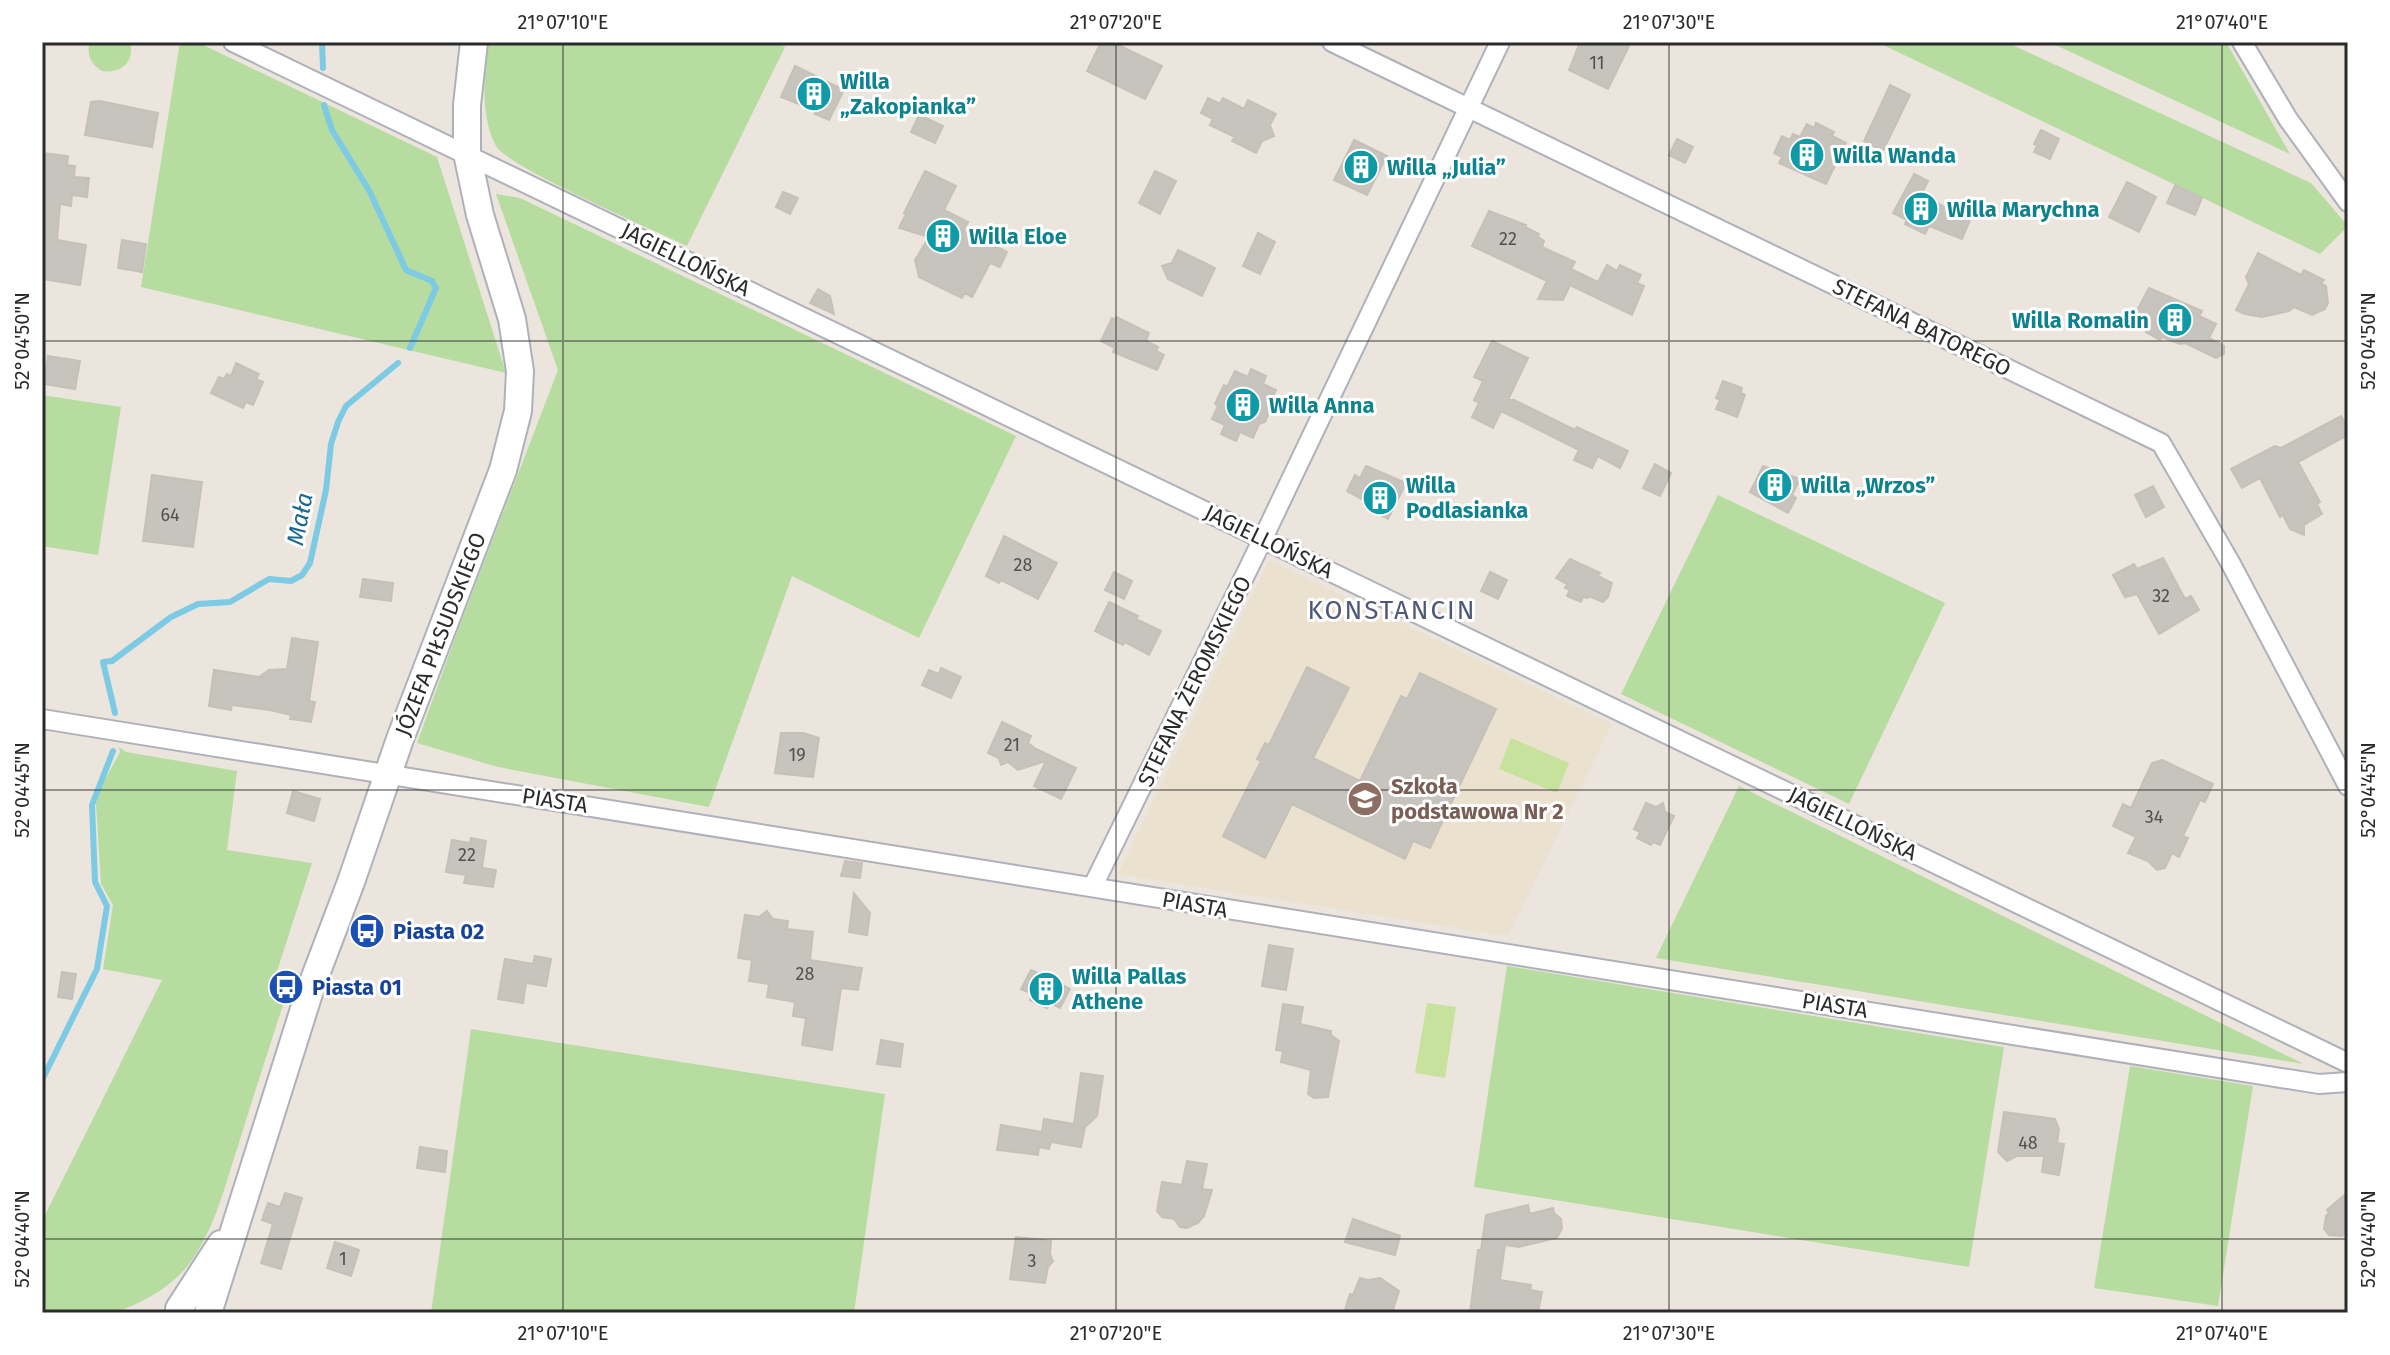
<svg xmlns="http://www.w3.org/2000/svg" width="2390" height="1355" viewBox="0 0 2390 1355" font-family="'Fira Sans',sans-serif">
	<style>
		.education { fill: #ebe1cf }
		.green { fill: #b6dca0 }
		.pitch { fill: #c6e29d }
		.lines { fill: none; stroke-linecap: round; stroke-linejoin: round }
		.stream { stroke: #7ccae3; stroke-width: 6 }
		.building { fill: #c7c3bd; stroke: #c6c1b8; stroke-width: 2 }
		.street-casing { stroke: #afb1ba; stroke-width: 22 }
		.secondary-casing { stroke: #afb1ba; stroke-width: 30 }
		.street { stroke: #fff; stroke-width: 18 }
		.secondary { stroke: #fff; stroke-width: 26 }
		.ticks { fill: none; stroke: #2b2b2b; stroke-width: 2; stroke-opacity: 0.45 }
		.labels { text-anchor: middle; stroke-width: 6; stroke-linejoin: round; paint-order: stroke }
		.number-label { font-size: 18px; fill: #525150 }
		.culture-label { font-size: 22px; font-weight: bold; fill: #0d838f; stroke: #fff; text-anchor: start }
		.street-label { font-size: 22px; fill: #2b2b2b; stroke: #fff }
		.education-label { font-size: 22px; font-weight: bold; fill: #785e54; stroke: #fff; text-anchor: start }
		.transit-label { font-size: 22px; font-weight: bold; fill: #164399; stroke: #fff; text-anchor: start }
		.water-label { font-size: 24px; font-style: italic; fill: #1b698f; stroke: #fff }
		.quarter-label { font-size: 26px; letter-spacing: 2px; fill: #4f5777; stroke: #fff }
		.neatline { fill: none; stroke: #2b2b2b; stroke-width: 3 }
		.ticks-label { font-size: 20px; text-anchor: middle; fill: #2b2b2b }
	</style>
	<rect width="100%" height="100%" fill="#ebe5de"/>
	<!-- education -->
	<path class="education" d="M1269 560 1612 724 1508 936 1118 874Z"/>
	<!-- green -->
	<path class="green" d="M90 42H130C135 61 122 74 102 71 91 64 86 55 90 42Z
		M180 42H197L437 157 506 373 141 287Z
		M488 42H775L785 47 687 246C656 231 509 168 496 146 480 116 484 74 488 42Z
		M1877 42H2006L2311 183 2348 226 2320 254Z
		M2049 42H2226L2290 154Z
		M496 194 520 198 1016 436 919 638 792 576 709 807 498 767 417 743 458 630 558 370Z
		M42 395 121 407 98 555 42 546Z
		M1718 495 1945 603 1849 804 1621 694Z
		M119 747 126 752 237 771 227 850 312 863 269 996 285 999C269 1048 253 1097 238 1146 225 1185 216 1225 192 1260 174 1286 142 1304 112 1313H42V1221L162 980 103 969 113 905 101 884 96 804 102 785 120 752Z
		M1739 786 2304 1064 1656 958Z
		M1507 966 2004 1047 1969 1267 1474 1187Z
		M471 1029 885 1094 854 1313H431Z
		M2130 1066 2253 1086 2218 1306 2094 1288Z"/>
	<!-- pitch -->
	<path class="pitch" d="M1511 738 1569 763 1557 793 1499 769Z
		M1427 1003 1456 1007 1445 1078 1415 1073Z"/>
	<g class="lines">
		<!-- stream -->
		<path class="stream" d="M322 42 323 68
			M324 105 332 130 370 192 406 270 432 281 436 288 410 348
			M115 713 103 662 112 661 171 617 198 604 230 602 269 579 291 581 302 575 310 563 326 490 331 444 338 422 346 406 398 363
			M42 1080 97 969 107 906 95 882 92 805 113 751"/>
	</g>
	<!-- building -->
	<path class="building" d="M1101 42H1112L1162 66 1145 99 1087 71Z
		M1580 42H1620L1629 46 1608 89 1569 70Z
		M795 66 844 90 829 120 815 114 814 110 781 97Z
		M1890 85 1910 95 1883 151 1864 141Z
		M1208 98 1220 104 1223 98 1244 109 1248 100 1276 114 1270 125 1274 136 1262 141 1256 153 1232 141 1235 137 1210 125 1213 119 1201 113Z
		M100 101 158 113 152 147 85 135 91 102Z
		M919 115 943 126 935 143 911 132Z
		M1816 123 1834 132 1832 136 1846 143 1826 184 1779 163 1782 157 1774 153 1782 136 1790 140 1793 134 1800 137 1807 124 1814 128Z
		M2041 130 2059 139 2050 159 2034 152 2037 146 2034 144Z
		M1677 139 1693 147 1685 163 1669 155Z
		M1354 140 1387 156 1367 195 1334 180Z
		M43 153 68 156 67 165 75 166 74 177 89 178 87 197 72 195 71 206 60 204 57 240 86 245 80 285 42 279 45 203H42Z
		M925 171 956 186 944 210 968 222 964 230 1007 252 1000 267 990 263 972 297 965 293 962 298 919 277 915 260 929 237 899 228 906 214 904 213Z
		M1155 171 1176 181 1160 214 1139 203Z
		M1914 174 1928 181 1921 195 1970 220 1962 239 1929 226 1925 234 1905 224 1907 220 1893 213Z
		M2127 182 2156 197 2139 232 2109 217Z
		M2175 185 2202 198 2195 215 2167 203Z
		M783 192 798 198 790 214 776 207Z
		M1489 211 1526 225 1525 227 1539 234 1538 237 1544 241 1542 247 1575 262 1571 269 1598 282 1607 265 1617 271 1620 265 1641 275 1637 283 1644 286 1632 315 1570 285 1563 300 1538 299 1547 281 1472 246Z
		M1258 233 1275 242 1260 274 1243 266Z
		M122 240 146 244 142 272 118 268Z
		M1178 250 1215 268 1202 296 1168 279 1162 266 1172 263Z
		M2258 253 2301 275 2304 270 2324 280 2321 283 2326 286 2328 303 2325 309 2312 315 2294 307 2289 311 2262 317 2245 314 2236 310 2249 284 2246 277Z
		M2149 288 2202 311 2199 316 2216 324 2209 338 2224 346V354L2216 358 2185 343 2180 344 2162 337 2160 340 2146 332 2150 324 2134 316Z
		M818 289 830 296 834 314 810 303Z
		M1116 317 1149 333 1146 341 1158 347 1156 351 1164 355 1157 370 1113 352 1115 348 1101 341 1112 318 1115 320Z
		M1492 341 1528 358 1508 400H1514L1575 430 1577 427 1628 451 1620 468 1598 456 1592 468 1574 460 1579 450 1501 411 1493 428 1472 417 1479 403 1474 400 1483 381 1474 377Z
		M48 356 80 361 75 389 44 384Z
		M236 363 259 374 256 379 263 382 253 405 246 402 243 408 211 393 219 377 224 379 227 374 231 376Z
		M1251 369 1266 376 1263 384 1276 390 1269 405 1270 410 1265 422 1259 424 1253 438 1240 432 1236 441 1221 434 1225 425 1212 419 1218 406 1215 404 1224 385 1227 387 1235 371 1248 377Z
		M1723 381 1742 388 1741 393 1745 395 1737 417 1716 409 1720 400 1716 398Z
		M2341 416 2348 428V435L2298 462 2320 502 2317 504 2322 514 2304 525V535L2290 529 2283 515 2280 517 2260 478 2242 488 2231 469 2275 446 2281 448Z
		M1655 464 1671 473 1660 496 1643 488Z
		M1366 466 1406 483 1388 519 1373 511 1375 506 1347 491 1355 475 1360 478Z
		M1763 466 1800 479 1792 495 1796 498 1788 513 1750 492Z
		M152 475 202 482 193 547 143 541Z
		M2153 486 2164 507 2146 517 2135 495Z
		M1004 536 1057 563 1038 599 1001 580 999 583 986 576Z
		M2163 558 2185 599 2191 596 2199 610 2159 634 2137 594 2125 597 2113 575 2134 564 2137 569Z
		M1570 559 1600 573 1598 576 1612 583 1608 597 1603 602 1589 596 1588 598 1583 597 1581 602 1567 596 1570 590 1565 588 1567 584 1556 578Z
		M1114 572 1132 581 1124 599 1105 590Z
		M1490 572 1507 580 1498 599 1481 591Z
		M363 579 393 583 391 601 360 597Z
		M1109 602 1138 616 1136 619 1161 631 1149 655 1125 642 1123 645 1095 631Z
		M292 638 318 642 309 701 315 702 311 722 290 719 291 715 270 710 232 705 231 710 209 706 214 670 259 677 269 670 287 669Z
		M1307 667 1349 688 1313 758 1360 781 1401 696 1407 699 1420 673 1496 709 1430 848 1413 841 1405 859 1292 804 1265 858 1223 836 1261 761 1257 759 1265 743 1269 745Z
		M941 668 961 677 951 698 922 685 929 670 939 674Z
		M1002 722 1031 736 1028 743 1036 749 1076 768 1061 799 1034 786 1046 761 1018 770 1008 762 1001 765 999 758 988 753Z
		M781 733H803L819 738 813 777 775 773Z
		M2162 760 2213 784 2205 802 2200 800 2183 836 2188 838 2179 857 2172 853 2165 868 2157 870 2148 861 2128 853 2136 837 2113 826 2123 804 2131 808 2152 763Z
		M293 791 320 799 314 821 287 813Z
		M1646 803 1656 807 1663 803 1665 812 1674 816 1660 845 1653 842 1651 845 1637 838 1640 832 1634 829Z
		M471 838 486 841 482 868 496 870 493 887 464 883 466 875 446 872 452 840 470 843Z
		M845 861 862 863 860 878 841 876Z
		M854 893 870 913 867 935 849 932Z
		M767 911 773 919 788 921 787 929 813 932 810 960 862 968 858 990 841 988 832 1050 802 1045 806 1018 793 1016 795 1002 767 997 769 984 749 981 752 960 738 958 745 915 759 917Z
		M1269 945 1293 949 1286 990 1262 986Z
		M535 956 551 959 546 986 526 983 523 1003 498 999 505 959 533 964Z
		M1031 970 1042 975 1053 974 1062 985 1070 989 1060 1008 1050 1003 1047 1008 1030 1000 1032 994 1021 989Z
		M62 972 76 974 72 999 58 997Z
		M1283 1004 1303 1007 1300 1024 1331 1031V1035L1339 1041 1328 1097 1314 1098 1308 1094 1311 1070 1281 1062 1283 1051 1276 1050Z
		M881 1040 903 1044 900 1067 877 1064Z
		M1081 1073 1103 1076 1097 1116 1085 1127 1081 1147 1051 1142 1049 1149 1039 1147 1038 1155 997 1150 1001 1125 1042 1132 1044 1119 1074 1124Z
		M2004 1112 2055 1119 2059 1129 2057 1143 2064 1144 2059 1175 2042 1172 2044 1156H2017L2007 1161 1998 1152Z
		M420 1147 447 1151 445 1172 417 1168Z
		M1187 1161 1207 1164 1202 1189 1212 1190 1204 1216 1198 1223 1187 1228 1180 1227 1174 1219 1162 1217 1157 1211 1162 1182 1182 1185Z
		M2348 1192V1230L2342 1236 2329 1235 2324 1229 2326 1216 2329 1213 2327 1210Z
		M285 1193 302 1198 281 1269 261 1263 273 1224 262 1220 268 1203 280 1207Z
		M1528 1205 1530 1214 1553 1208 1554 1213 1561 1219 1562 1228 1557 1238 1519 1247 1505 1245 1500 1280 1531 1285 1530 1290 1542 1292 1538 1313H1470L1478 1250H1481L1486 1215Z
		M1353 1219 1400 1236 1395 1255 1345 1242Z
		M1016 1237 1051 1241 1050 1254 1053 1261 1048 1267 1045 1283 1010 1279Z
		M335 1242 359 1250 351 1276 327 1268Z
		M1360 1278 1368 1280 1380 1278 1399 1291 1392 1313H1344L1350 1294 1353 1295Z"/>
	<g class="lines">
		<defs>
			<path id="street" d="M233 42 2348 1063
				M1332 42 2161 443 2231 564 2348 786
				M2242 42 2288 119 2348 202
				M42 719 2319 1084 2348 1082
				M1093 886 1254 557 1500 42"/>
			<path id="secondary" d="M179 1309 221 1244
				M208 1313 310 990 351 882 400 739 503 470 518 411 520 371 512 319 480 215 467 153V105L474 42"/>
		</defs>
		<!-- street casing -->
		<use href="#street" class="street-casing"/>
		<!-- secondary casing -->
		<use href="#secondary" class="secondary-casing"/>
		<!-- street -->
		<use href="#street" class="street"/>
		<!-- secondary -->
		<use href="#secondary" class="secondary"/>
	</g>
	<!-- ticks -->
	<path class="ticks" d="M563 42V1313M1116 42V1313M1669 42V1313M2222 42V1313M42 341H2348M42 790H2348M42 1239H2348"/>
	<!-- icons -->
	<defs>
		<symbol id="building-disc" viewBox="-11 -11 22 22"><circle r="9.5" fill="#0f9aa8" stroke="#fff"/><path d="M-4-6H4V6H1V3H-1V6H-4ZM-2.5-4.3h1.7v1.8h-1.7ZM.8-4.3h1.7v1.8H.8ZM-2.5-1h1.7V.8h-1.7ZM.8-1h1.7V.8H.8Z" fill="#fff"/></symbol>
		<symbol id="school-disc" viewBox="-11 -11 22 22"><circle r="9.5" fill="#8d6e63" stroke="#fff"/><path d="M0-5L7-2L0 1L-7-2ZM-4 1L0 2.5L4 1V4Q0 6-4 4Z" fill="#fff"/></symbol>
		<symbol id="bus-disc" viewBox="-11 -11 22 22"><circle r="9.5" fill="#1a4fb4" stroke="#fff"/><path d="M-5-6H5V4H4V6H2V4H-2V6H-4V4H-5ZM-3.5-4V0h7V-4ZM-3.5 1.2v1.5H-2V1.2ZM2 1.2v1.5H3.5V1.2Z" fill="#fff"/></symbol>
	</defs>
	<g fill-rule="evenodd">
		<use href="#building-disc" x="794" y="74" width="40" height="40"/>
		<use href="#building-disc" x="1787" y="135" width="40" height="40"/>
		<use href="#building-disc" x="1341" y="147" width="40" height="40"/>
		<use href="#building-disc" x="1901" y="189" width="40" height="40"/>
		<use href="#building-disc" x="923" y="216" width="40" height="40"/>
		<use href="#building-disc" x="2155" y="300" width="40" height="40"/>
		<use href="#building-disc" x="1223" y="385" width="40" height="40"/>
		<use href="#building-disc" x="1755" y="465" width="40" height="40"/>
		<use href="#building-disc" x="1360" y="478" width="40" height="40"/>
		<use href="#school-disc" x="1345" y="779" width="40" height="40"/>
		<use href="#bus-disc" x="347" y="911" width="40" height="40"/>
		<use href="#bus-disc" x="266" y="967" width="40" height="40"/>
		<use href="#building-disc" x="1026" y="969" width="40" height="40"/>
	</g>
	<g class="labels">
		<!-- number labels -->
		<g class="number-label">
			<text x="1597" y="69">11</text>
			<text x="1508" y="245">22</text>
			<text x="170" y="521">64</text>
			<text x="1023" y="571">28</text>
			<text x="2161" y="602">32</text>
			<text x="1012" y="751">21</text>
			<text x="797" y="761">19</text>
			<text x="2154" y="823">34</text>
			<text x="467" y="861">22</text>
			<text x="805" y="980">28</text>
			<text x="2028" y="1149">48</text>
			<text x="343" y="1265">1</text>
			<text x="1032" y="1267">3</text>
		</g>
		<!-- culture labels -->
		<g class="culture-label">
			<text x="840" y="89">Willa<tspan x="840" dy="25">„Zakopianka”</tspan></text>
			<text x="1833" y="163">Willa Wanda</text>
			<text x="1387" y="175">Willa „Julia”</text>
			<text x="1947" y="217">Willa Marychna</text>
			<text x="969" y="244">Willa Eloe</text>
			<text x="2149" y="328" text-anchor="end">Willa Romalin</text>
			<text x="1269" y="413">Willa Anna</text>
			<text x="1406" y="493">Willa<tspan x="1406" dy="25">Podlasianka</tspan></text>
			<text x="1801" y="493">Willa „Wrzos”</text>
			<text x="1072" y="984">Willa Pallas<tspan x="1072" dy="25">Athene</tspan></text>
		</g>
		<!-- street labels -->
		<g class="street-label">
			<text transform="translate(686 259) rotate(26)" y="8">JAGIELLOŃSKA</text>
			<text transform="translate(1922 327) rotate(26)" y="8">STEFANA BATOREGO</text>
			<text transform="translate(1269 541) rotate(26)" y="8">JAGIELLOŃSKA</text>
			<text transform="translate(440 634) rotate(-69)" y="8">JÓZEFA PIŁSUDSKIEGO</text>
			<text transform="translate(1194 681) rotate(-64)" y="8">STEFANA ŻEROMSKIEGO</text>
			<text transform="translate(555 800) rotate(9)" y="8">PIASTA</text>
			<text transform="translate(1853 823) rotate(26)" y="8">JAGIELLOŃSKA</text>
			<text transform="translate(1195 904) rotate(10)" y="8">PIASTA</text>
			<text transform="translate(1835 1005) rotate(9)" y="8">PIASTA</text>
		</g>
		<!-- education labels -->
		<g class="education-label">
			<text x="1391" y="794">Szkoła<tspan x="1391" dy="25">podstawowa Nr 2</tspan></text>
		</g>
		<!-- transit labels -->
		<g class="transit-label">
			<text x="393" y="939">Piasta 02</text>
			<text x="312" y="995">Piasta 01</text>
		</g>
		<!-- water labels -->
		<g class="water-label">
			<text transform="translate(300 519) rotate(-79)" y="8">Mała</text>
		</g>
		<!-- quarter labels -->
		<g class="quarter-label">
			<text x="1392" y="619">KONSTANCIN</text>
		</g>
	</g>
	<!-- border -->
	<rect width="2390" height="1355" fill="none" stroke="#ffffff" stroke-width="88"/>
	<rect x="44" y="44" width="2302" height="1267" class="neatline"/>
	<g class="ticks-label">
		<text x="563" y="29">21°07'10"E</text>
		<text x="1116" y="29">21°07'20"E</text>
		<text x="1669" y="29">21°07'30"E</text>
		<text x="2222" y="29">21°07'40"E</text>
		<text transform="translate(22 341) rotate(-90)" y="7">52°04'50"N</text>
		<text transform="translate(2368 341) rotate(-90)" y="7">52°04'50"N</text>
		<text transform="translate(22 790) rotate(-90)" y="7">52°04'45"N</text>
		<text transform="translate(2368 790) rotate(-90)" y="7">52°04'45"N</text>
		<text transform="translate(22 1239) rotate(-90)" y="7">52°04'40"N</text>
		<text transform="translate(2368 1239) rotate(-90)" y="7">52°04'40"N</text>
		<text x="563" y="1340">21°07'10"E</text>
		<text x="1116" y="1340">21°07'20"E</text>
		<text x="1669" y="1340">21°07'30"E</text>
		<text x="2222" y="1340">21°07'40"E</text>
	</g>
</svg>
